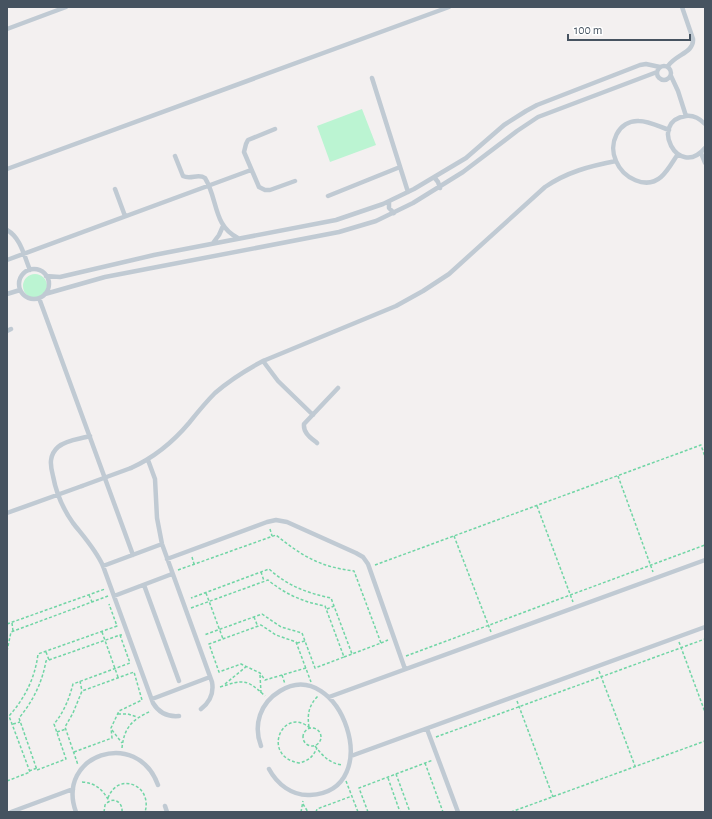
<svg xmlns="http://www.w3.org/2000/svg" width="712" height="819" viewBox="0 0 712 819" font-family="'Alegreya Sans',sans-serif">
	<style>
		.green { fill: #bbf4d2 }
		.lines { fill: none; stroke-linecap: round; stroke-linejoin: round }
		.path { stroke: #70d5a5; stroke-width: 1.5; stroke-dasharray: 3 2; stroke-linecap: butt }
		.service { stroke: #c0cad3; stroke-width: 4.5 }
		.service-bridge { stroke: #c0cad3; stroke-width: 4.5 }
	</style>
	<rect width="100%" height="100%" fill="#f3f0f0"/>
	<!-- green -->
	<path class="green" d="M362 109 376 145 330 162 317 126Z
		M23 286a12 12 0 1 1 24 0a12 12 0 1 1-24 0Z"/>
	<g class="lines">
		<!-- path -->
		<path class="path" d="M618 476 653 572
			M537 506 573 602
			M270 529 272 536
			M454 536 491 632
			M192 557 194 564
			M375 565 701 445 705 457
			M178 570 276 535C302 556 320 567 354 571L381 643 352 654 331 598C307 593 288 586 269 569L191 598
			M261 572 264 581
			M206 593 223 639
			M89 595 92 602
			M191 608 268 580C285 594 303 602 325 606L344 657 315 668 302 633 281 627 262 614 204 635
			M327 609 334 606
			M254 617 258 627
			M12 623 13 631
			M7 624 105 589
			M102 632 118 677
			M120 635 130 663 73 684C69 699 64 712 54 724L66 759 37 770 19 718C33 701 42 683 46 661L120 635H122
			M679 642 705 712
			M297 643 305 641
			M381 643 388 640
			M7 651 11 632 108 596
			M46 652 49 660
			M406 656 705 545
			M344 657 352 654
			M306 668 265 680 260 673 241 664 219 672 209 644 261 625 276 635 296 642 311 682
			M599 671 635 766
			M260 675 261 693
			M282 675 285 684
			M80 681 82 691
			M225 684 247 666
			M220 687C243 680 246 678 265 696
			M517 701 553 797
			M118 714H128L137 717
			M13 724 20 722
			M309 727C307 714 309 705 318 696
			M303 737a9 9 0 1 1 18 0a9 9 0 1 1-18 0Z
			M310 728C283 705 260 756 299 763 308 761 313 757 317 748
			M112 730 122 743
			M57 732 66 729
			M436 737 705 639
			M315 746C323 756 329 763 342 765
			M122 748C124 727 133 719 151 711
			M74 752 112 738 111 728 119 711 142 700 134 672 82 691 73 713 65 727 78 765
			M425 763 443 812
			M29 771 37 768
			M396 774 410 812
			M388 778 400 812
			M7 781 30 772 9 716C25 698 35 678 38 654L117 626 109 604
			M346 781 358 812
			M82 782C96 783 103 790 109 801
			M108 798C118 771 153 785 145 812
			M303 804 308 812
			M104 812 105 805C112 796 123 801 122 812
			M301 812 303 801
			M316 812 317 809 352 796
			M368 812 359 788 433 760
			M511 812 705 741"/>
		<!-- service -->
		<path class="service" d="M7 29 66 7
			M657 73a7 7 0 1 1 14 0a7 7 0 1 1-14 0Z
			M668 66C676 54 694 53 693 39L682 7
			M671 76 678 91 686 116
			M372 78 408 192
			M705 124C700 119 694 115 686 116 648 121 678 180 705 148
			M275 129 248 140 246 144 244 152 259 187 265 190H270L295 181
			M669 130C660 127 649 121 639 121 618 120 608 144 616 161 623 178 646 190 661 177 668 171 673 161 678 154
			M701 153 705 163
			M175 156 183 176C191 180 198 173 205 178 218 199 213 226 238 238
			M7 169 449 7
			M434 177 438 182 440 188
			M115 189 125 216
			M328 196 400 167
			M389 202V208L394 213
			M7 230C21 238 24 256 30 270
			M213 243 219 235 223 226
			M7 260 251 170
			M19 284a15 15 0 1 1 30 0a15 15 0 1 1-30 0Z
			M46 276 60 277 154 255 336 220 383 204 414 189 466 158 504 125 526 111 537 105 640 65 646 64 660 67
			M7 294 20 290
			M45 294 105 277 339 232 376 221 413 203 463 172 517 131 538 117 657 72
			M39 298 133 555
			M7 331 11 329
			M263 361 278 381 313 415
			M90 436C80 439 66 440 58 447 49 455 50 465 53 476 56 492 63 509 73 523 84 537 96 550 103 566L153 703C159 713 168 717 179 716
			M317 443C311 438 303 433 304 424L338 388
			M148 460 155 479 157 518 162 544 212 682C214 693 210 702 201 709
			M131 468C153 458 173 442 189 423 197 413 205 403 215 393 230 380 246 370 263 361L396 306 423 291 449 274 545 187C567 172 590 166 616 161
			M7 513 82 486
			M167 559 267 522 276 520 287 522 356 553 363 557 368 564 405 669
			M103 566 162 544
			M144 585 179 681
			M114 596 172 574
			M329 697 705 560
			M152 699 210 677
			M427 729 458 812
			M261 746C253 725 260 703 280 691 340 654 388 791 310 795 292 796 277 784 269 769
			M351 756 705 627
			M165 806 167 812
			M11 812 73 789
			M76 812C55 755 137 727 158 785"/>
		<!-- service-bridge -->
		<path class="service-bridge" d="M82 486 131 468"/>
	</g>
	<!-- border -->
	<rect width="712" height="819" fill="none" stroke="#465360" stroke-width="16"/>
	<!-- scale -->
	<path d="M568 34v6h122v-6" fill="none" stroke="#465360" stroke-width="2"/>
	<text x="574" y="34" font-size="12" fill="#465360" stroke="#ffffff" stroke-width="3" paint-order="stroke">100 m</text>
</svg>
